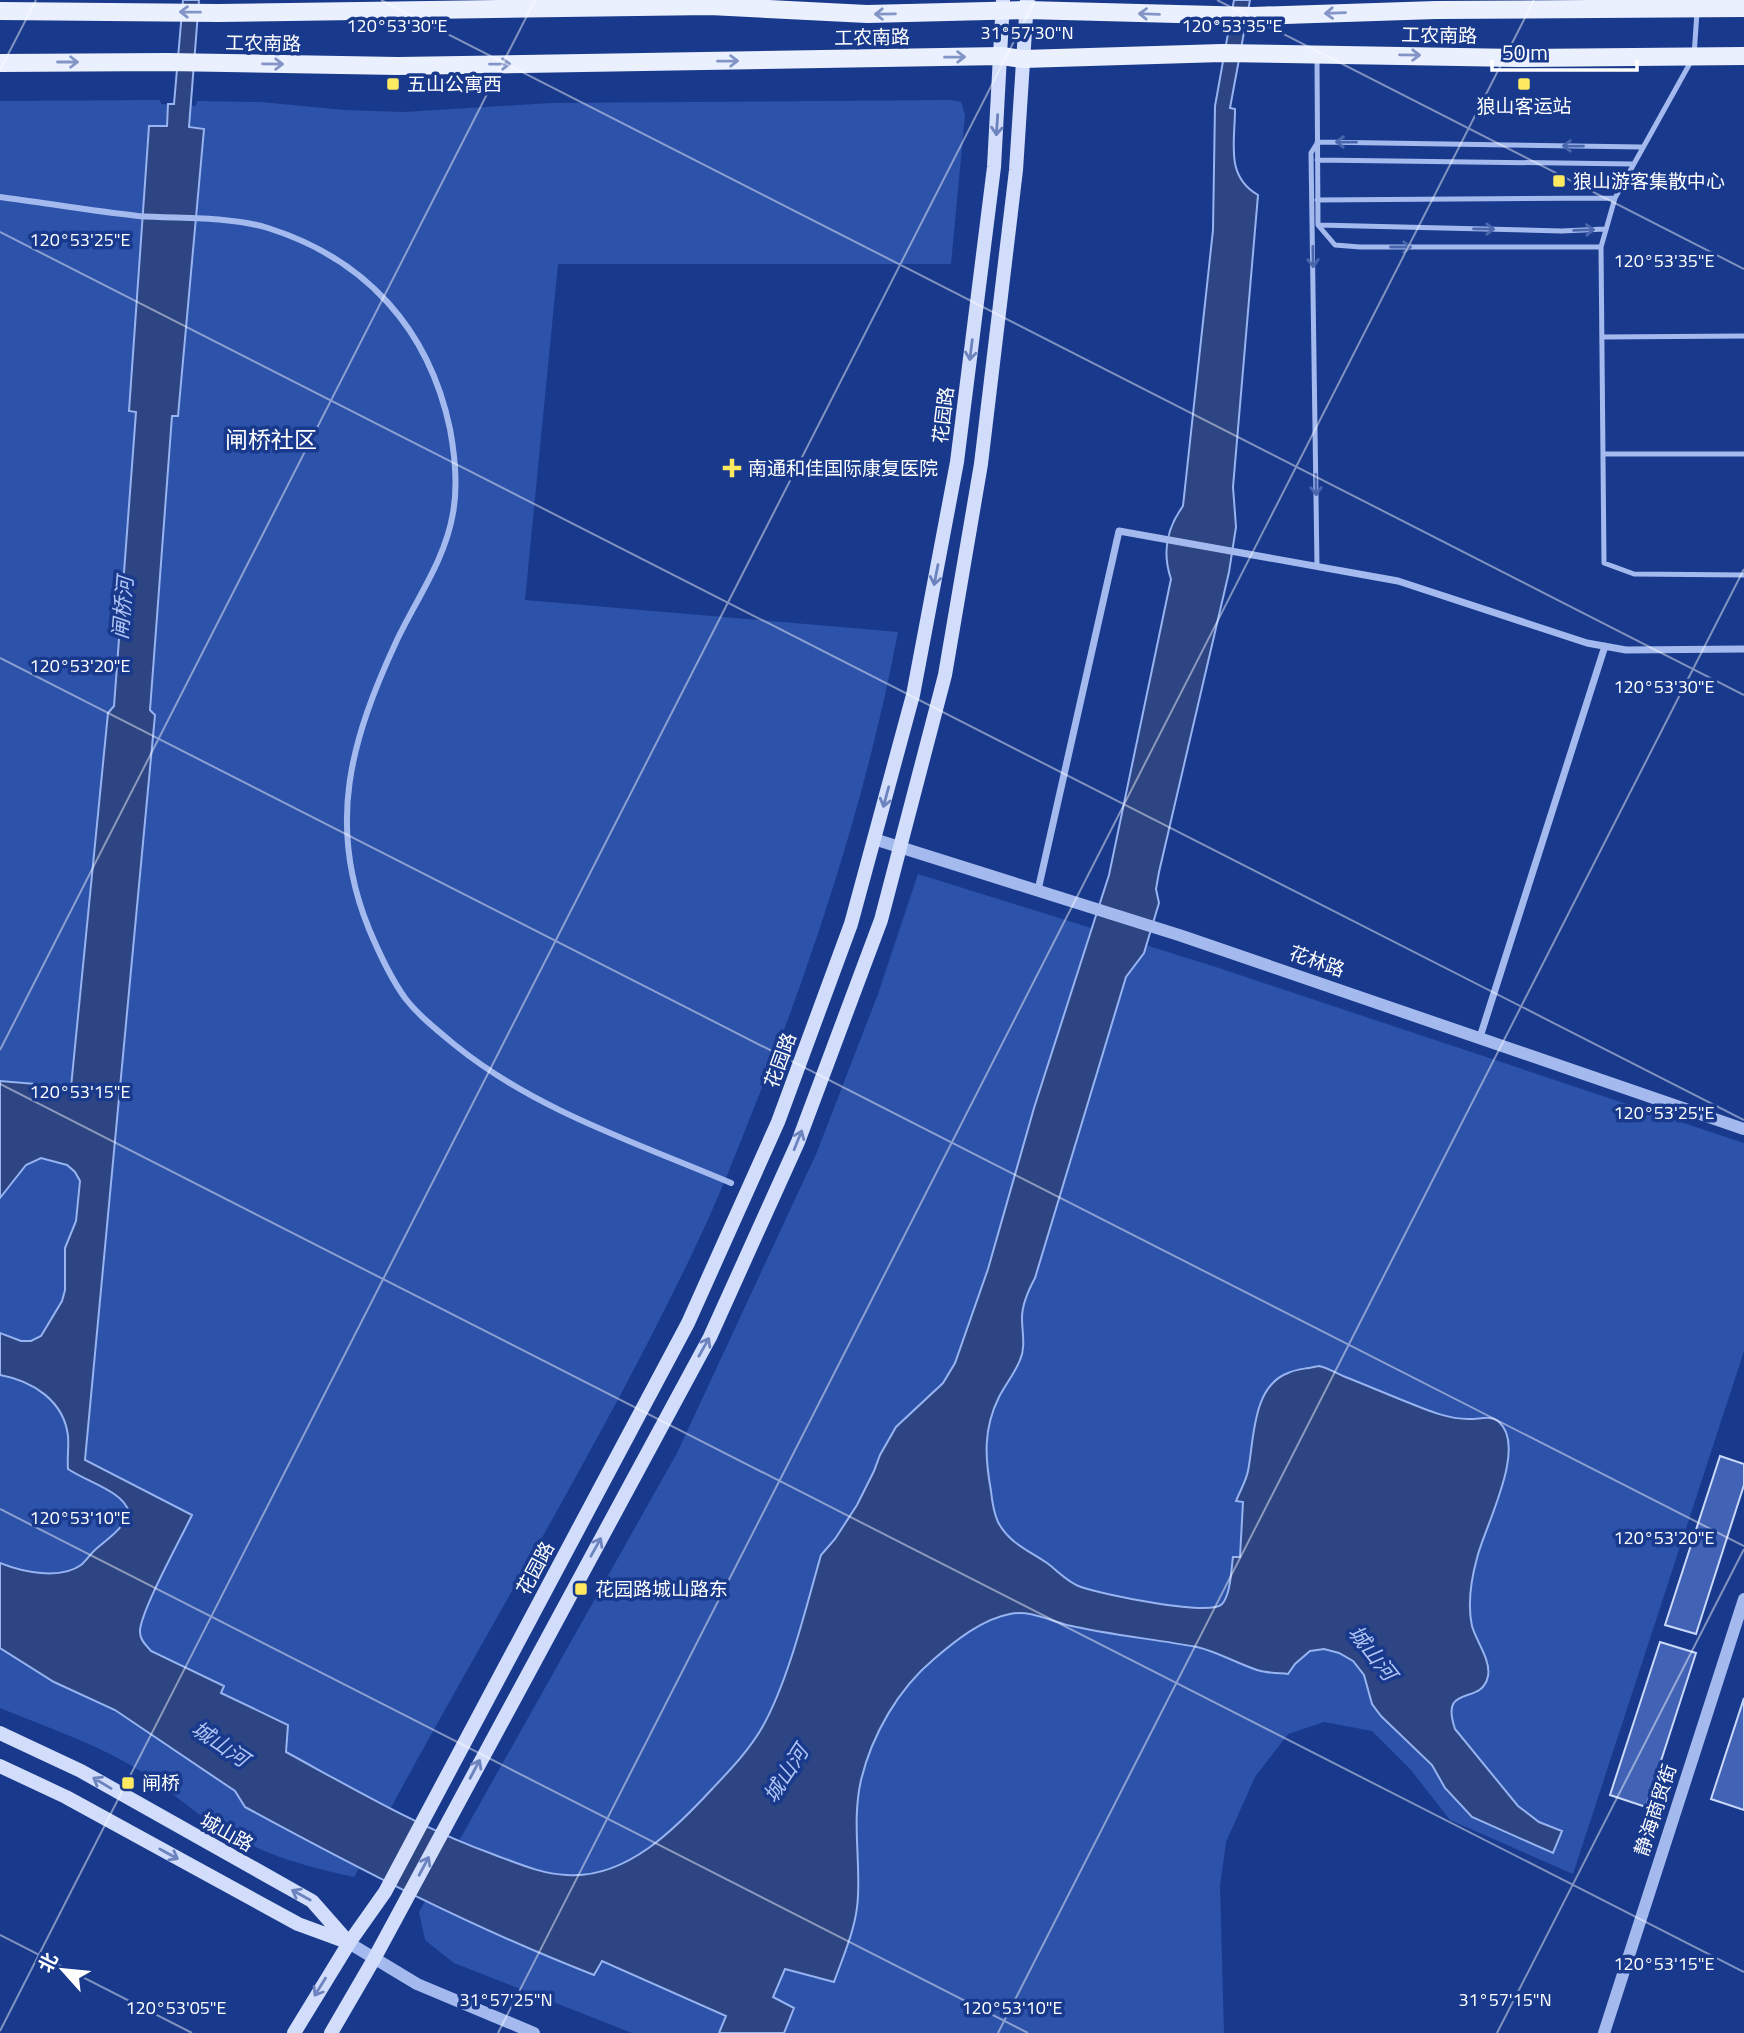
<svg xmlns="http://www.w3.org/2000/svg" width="1744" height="2033" viewBox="0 0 1744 2033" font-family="'Titillium Web','Noto Sans SC',sans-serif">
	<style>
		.green { fill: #2c52aa }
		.water { fill: #2d4583; stroke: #97b3f0; stroke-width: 2 }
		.building { fill: #4263b5; stroke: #cad9fa; stroke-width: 2 }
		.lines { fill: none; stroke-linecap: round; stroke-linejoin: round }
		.service { stroke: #a4baee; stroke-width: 5 }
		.pedestrian { stroke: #a4baee; stroke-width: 6 }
		.minor { stroke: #a4baee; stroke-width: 7 }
		.tertiary { stroke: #a4baee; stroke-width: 12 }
		.secondary { stroke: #d1ddfa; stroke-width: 14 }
		.primary { stroke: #ebf0ff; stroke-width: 18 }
		.oneway { stroke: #8295c6 }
		.oneway2 { stroke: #6c83be }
		.oneway3 { stroke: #4a67ae }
		.ticks { fill: none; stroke: #fff; stroke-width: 2; stroke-opacity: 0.45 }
		.poi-dot { fill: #ffe961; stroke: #193a8c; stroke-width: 2.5 }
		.labels { text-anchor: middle; stroke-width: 7; stroke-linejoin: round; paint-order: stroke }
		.street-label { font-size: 19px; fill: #fff; stroke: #193a8c }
		.poi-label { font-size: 19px; fill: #fff; stroke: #193a8c; text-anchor: start }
		.water-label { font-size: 21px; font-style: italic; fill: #b0c5f5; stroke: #193a8c }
		.quarter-label { font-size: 23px; fill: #fff; stroke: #193a8c }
		.ticks-label { font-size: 18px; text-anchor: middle; fill: #fff; stroke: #193a8c; stroke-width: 7; stroke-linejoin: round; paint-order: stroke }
	</style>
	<rect width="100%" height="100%" fill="#193a8c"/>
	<!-- green -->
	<path class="green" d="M160 100 161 104 196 106 197 101 261 102 344 110 404 112 551 103 950 100 961 102 965 115 951 264H558L525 600 898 632C869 786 820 939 763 1085 740 1143 718 1201 691 1256 589 1468 463 1668 354 1877 310 1868 264 1855 224 1831 192 1812 165 1785 132 1766 91 1742 44 1726 0 1708V101Z
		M918 874 1219 968 1744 1143V1351L1573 1874 1450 1820 1411 1770 1372 1731 1324 1722 1288 1734 1255 1777 1226 1842 1220 1886 1224 2033H632L454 1963 425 1940 419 1912 677 1453 817 1152 878 994Z"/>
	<!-- water -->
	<path class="water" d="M183 0H199L189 127 204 129 178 416H172L150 710 155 715 85 1460 192 1515C182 1536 139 1614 140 1632 140 1640 146 1645 151 1651L224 1686 221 1693 288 1725 286 1752C354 1789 422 1829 495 1855 519 1864 542 1874 567 1875 627 1879 676 1828 713 1788 731 1769 750 1749 763 1726 789 1679 806 1607 821 1555L835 1539 857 1505 874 1471 880 1455 896 1427 943 1383 955 1363 988 1269 1034 1108 1109 875 1171 579C1162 553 1167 528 1183 506L1213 230 1215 106 1234 0H1250L1230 108 1235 109C1235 143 1225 176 1258 195L1233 487 1236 527 1229 572 1159 872 1156 889 1159 903 1144 953 1126 977 1035 1278C1029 1289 1022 1305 1022 1318 1022 1332 1026 1347 1020 1360 1015 1373 1005 1385 999 1397 983 1429 985 1458 991 1491 992 1501 994 1513 998 1522 1009 1543 1028 1550 1047 1563 1058 1571 1067 1582 1081 1587 1101 1594 1210 1617 1222 1604 1231 1594 1231 1570 1233 1557H1240L1243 1502 1236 1501C1240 1491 1246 1481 1248 1471 1254 1441 1252 1386 1288 1373 1294 1370 1302 1369 1308 1368 1310 1368 1318 1366 1319 1366 1326 1367 1336 1373 1343 1376 1366 1385 1389 1395 1412 1404 1429 1411 1449 1419 1468 1419 1478 1420 1491 1414 1499 1422 1528 1447 1484 1528 1477 1558 1471 1580 1467 1603 1472 1626 1476 1641 1491 1660 1488 1676 1482 1707 1439 1682 1455 1729L1518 1806 1539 1822 1562 1831 1553 1853 1472 1817 1445 1788 1432 1765 1381 1716 1372 1704 1364 1675 1353 1661 1339 1653 1324 1649 1310 1651 1295 1664 1288 1674C1278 1673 1266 1673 1257 1670 1236 1663 1218 1652 1197 1647 1154 1639 1110 1635 1067 1625 1048 1620 1030 1610 1010 1614 982 1619 955 1641 934 1659 898 1689 872 1735 861 1780 852 1820 860 1856 858 1896 857 1926 844 1954 834 1982L785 1969 773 1997 794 2008 784 2033H719L726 2016 602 1961 594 1975C473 1928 359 1869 245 1807L235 1791 115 1710 54 1682 0 1648V1563C22 1572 60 1580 81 1565 87 1560 91 1553 96 1549 111 1536 122 1530 129 1512 123 1491 87 1482 68 1469 67 1458 69 1447 68 1436 64 1401 33 1381 0 1375V1333L21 1341H31L41 1336 62 1301 65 1290V1248L76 1221 80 1181 75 1172 67 1165 41 1158 26 1165 0 1198V1081L71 1087 108 713 114 706 136 412 129 411 149 126H167L168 104H174Z"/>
	<!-- building -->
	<path class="building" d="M1720 1456 1744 1464V1485L1696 1634 1665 1625Z
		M1660 1642 1696 1653 1646 1807 1610 1795Z
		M1744 1698V1810L1711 1799Z"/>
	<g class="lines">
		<!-- service -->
		<path class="service" d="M1697 12 1694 56 1615 198 1601 247 1604 563 1634 574 1744 575
			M1317 59 1318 225 1335 245 1360 247H1601
			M1317 142 1641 147
			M1316 145 1311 153 1317 566
			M1317 160 1633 164
			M1317 200 1615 198
			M1318 225 1562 231 1605 229
			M1603 337 1744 336
			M1603 454H1744"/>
		<!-- pedestrian -->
		<path class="pedestrian" d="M0 197C46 203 92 211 138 216 179 219 229 216 268 228 366 259 429 329 450 429 455 456 458 486 453 513 445 560 417 598 397 640 351 739 326 824 369 929 379 953 390 977 405 998 419 1016 438 1031 455 1045 535 1110 637 1143 731 1183"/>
		<!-- minor -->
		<path class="minor" d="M1038 890 1119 531 1398 581 1587 643 1626 650 1744 649
			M1480 1037 1605 646"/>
		<!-- tertiary -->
		<path class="tertiary" d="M874 839 1182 936 1744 1129
			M349 1943 417 1984 534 2033
			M1604 2033 1744 1599"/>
		<!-- secondary -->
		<path class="secondary" d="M0 1733 81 1771 312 1901 349 1943
			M0 1766 66 1797 298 1924 347 1942
			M294 2033 349 1943 385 1892 688 1323 778 1122 851 924 913 695 957 462 994 167 1003 0
			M331 2033 374 1959 710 1337 798 1142 881 920 945 675 981 464 1016 170 1027 0"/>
		<!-- primary -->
		<path class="primary" d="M0 11 218 13 710 6 867 14 1026 10 1253 16 1436 10 1744 8
			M0 63 168 62 398 66 1002 56 1023 59 1222 53 1517 58 1744 56"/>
	</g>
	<!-- one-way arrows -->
	<defs><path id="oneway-shaft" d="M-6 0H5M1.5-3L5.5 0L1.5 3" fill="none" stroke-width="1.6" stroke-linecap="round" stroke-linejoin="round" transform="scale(1.75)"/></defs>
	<g class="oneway">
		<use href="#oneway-shaft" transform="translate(190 12) rotate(-179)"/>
		<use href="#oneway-shaft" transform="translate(1335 13) rotate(178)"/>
		<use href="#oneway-shaft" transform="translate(885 14) rotate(179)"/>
		<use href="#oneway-shaft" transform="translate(1149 14) rotate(-178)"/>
		<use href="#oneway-shaft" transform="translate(1410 55) rotate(1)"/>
		<use href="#oneway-shaft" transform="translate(955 57) rotate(-1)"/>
		<use href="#oneway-shaft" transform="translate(728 61) rotate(-1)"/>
		<use href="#oneway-shaft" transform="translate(68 62)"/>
		<use href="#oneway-shaft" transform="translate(273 64) rotate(1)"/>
		<use href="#oneway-shaft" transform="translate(500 64) rotate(-1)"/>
	</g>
	<g class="oneway2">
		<use href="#oneway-shaft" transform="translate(997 125) rotate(94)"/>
		<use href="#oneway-shaft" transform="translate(971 350) rotate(97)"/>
		<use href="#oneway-shaft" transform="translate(936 575) rotate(101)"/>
		<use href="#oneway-shaft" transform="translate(886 797) rotate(105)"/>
		<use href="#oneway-shaft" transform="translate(798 1140) rotate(-68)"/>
		<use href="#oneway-shaft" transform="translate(704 1347) rotate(-61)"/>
		<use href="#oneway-shaft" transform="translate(596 1547) rotate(-61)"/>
		<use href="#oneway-shaft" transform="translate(475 1769) rotate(-62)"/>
		<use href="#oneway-shaft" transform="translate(102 1783) rotate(-149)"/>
		<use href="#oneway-shaft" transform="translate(169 1854) rotate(29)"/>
		<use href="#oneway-shaft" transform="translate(424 1866) rotate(-62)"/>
		<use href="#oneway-shaft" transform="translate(301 1895) rotate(-151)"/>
		<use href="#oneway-shaft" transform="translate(320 1987) rotate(122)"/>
	</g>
	<g class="oneway3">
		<use href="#oneway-shaft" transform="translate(1346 142) rotate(-179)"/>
		<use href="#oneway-shaft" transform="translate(1573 146) rotate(-179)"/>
		<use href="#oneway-shaft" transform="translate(1484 229) rotate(1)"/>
		<use href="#oneway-shaft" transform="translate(1584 230) rotate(-2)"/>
		<use href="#oneway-shaft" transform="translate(1401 247)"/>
		<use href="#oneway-shaft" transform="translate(1313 257) rotate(89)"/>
		<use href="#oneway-shaft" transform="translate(1316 485) rotate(89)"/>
	</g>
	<!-- ticks -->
	<path class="ticks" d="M381 0 1744 695M1217 0 1744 269M0 70 36 0M0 232 1744 1120M0 658 1744 1546M0 1050 535 0M0 1084 1744 1972M0 1509 1028 2033M0 1935 192 2033M0 2031 1035 0M498 2033 1534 0M998 2033 1744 569M1497 2033 1744 1549"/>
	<!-- markers -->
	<g class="poi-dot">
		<rect x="386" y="77" width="14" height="14" rx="3.5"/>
		<rect x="1517" y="77" width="14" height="14" rx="3.5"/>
		<rect x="1552" y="174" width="14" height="14" rx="3.5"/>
		<path d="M728.5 457.5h7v7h7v7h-7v7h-7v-7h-7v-7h7z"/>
		<rect x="574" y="1582" width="14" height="14" rx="3.5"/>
		<rect x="121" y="1776" width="14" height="14" rx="3.5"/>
	</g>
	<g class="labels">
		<!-- street labels -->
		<g class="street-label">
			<text transform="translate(1439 35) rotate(1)" y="7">工农南路</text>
			<text transform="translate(872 37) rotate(-1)" y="7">工农南路</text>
			<text transform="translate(263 43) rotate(1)" y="7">工农南路</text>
			<text transform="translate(943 415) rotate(-83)" y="7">花园路</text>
			<text transform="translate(1317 961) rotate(19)" y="7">花林路</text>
			<text transform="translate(780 1060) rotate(-70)" y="7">花园路</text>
			<text transform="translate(535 1568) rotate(-62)" y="7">花园路</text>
			<text transform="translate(1655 1810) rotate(-72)" y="7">静海商贸街</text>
			<text transform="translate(227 1832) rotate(29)" y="7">城山路</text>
		</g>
		<!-- poi labels -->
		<g class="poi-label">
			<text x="407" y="91">五山公寓西</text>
			<text x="1524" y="113" text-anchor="middle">狼山客运站</text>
			<text x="1573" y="188">狼山游客集散中心</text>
			<text x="748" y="475">南通和佳国际康复医院</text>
			<text x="595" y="1596">花园路城山路东</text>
			<text x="142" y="1790">闸桥</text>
		</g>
		<!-- water labels -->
		<g class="water-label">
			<text transform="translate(123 608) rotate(-85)" y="7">闸桥河</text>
			<text transform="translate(1372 1653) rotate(52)" y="7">城山河</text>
			<text transform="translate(220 1744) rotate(34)" y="7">城山河</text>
			<text transform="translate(786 1774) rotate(-57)" y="7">城山河</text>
		</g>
		<!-- quarter labels -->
		<g class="quarter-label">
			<text x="271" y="448">闸桥社区</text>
		</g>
	</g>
	<g class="ticks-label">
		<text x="397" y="32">120°53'30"E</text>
		<text x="1232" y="32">120°53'35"E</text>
		<text x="1027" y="39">31°57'30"N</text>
		<text x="80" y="246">120°53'25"E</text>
		<text x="1664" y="267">120°53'35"E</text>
		<text x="80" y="672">120°53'20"E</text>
		<text x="1664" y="693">120°53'30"E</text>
		<text x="80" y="1098">120°53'15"E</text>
		<text x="1664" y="1119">120°53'25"E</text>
		<text x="80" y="1524">120°53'10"E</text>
		<text x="1664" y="1544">120°53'20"E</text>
		<text x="1664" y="1970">120°53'15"E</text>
		<text x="506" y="2006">31°57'25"N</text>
		<text x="1505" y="2006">31°57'15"N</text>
		<text x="176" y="2014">120°53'05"E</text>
		<text x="1012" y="2014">120°53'10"E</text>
	</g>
	<!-- north arrow -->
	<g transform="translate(63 1970) rotate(297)" stroke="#193a8c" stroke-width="5" paint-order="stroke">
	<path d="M0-5L12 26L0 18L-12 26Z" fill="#ffffff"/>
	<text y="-10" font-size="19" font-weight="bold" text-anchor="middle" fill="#ffffff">北</text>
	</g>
	<!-- scale -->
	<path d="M1492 60v10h145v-10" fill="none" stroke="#ffffff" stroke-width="3.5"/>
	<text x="1502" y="60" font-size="21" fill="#ffffff" stroke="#193a8c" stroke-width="5" paint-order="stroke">50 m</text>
</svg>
